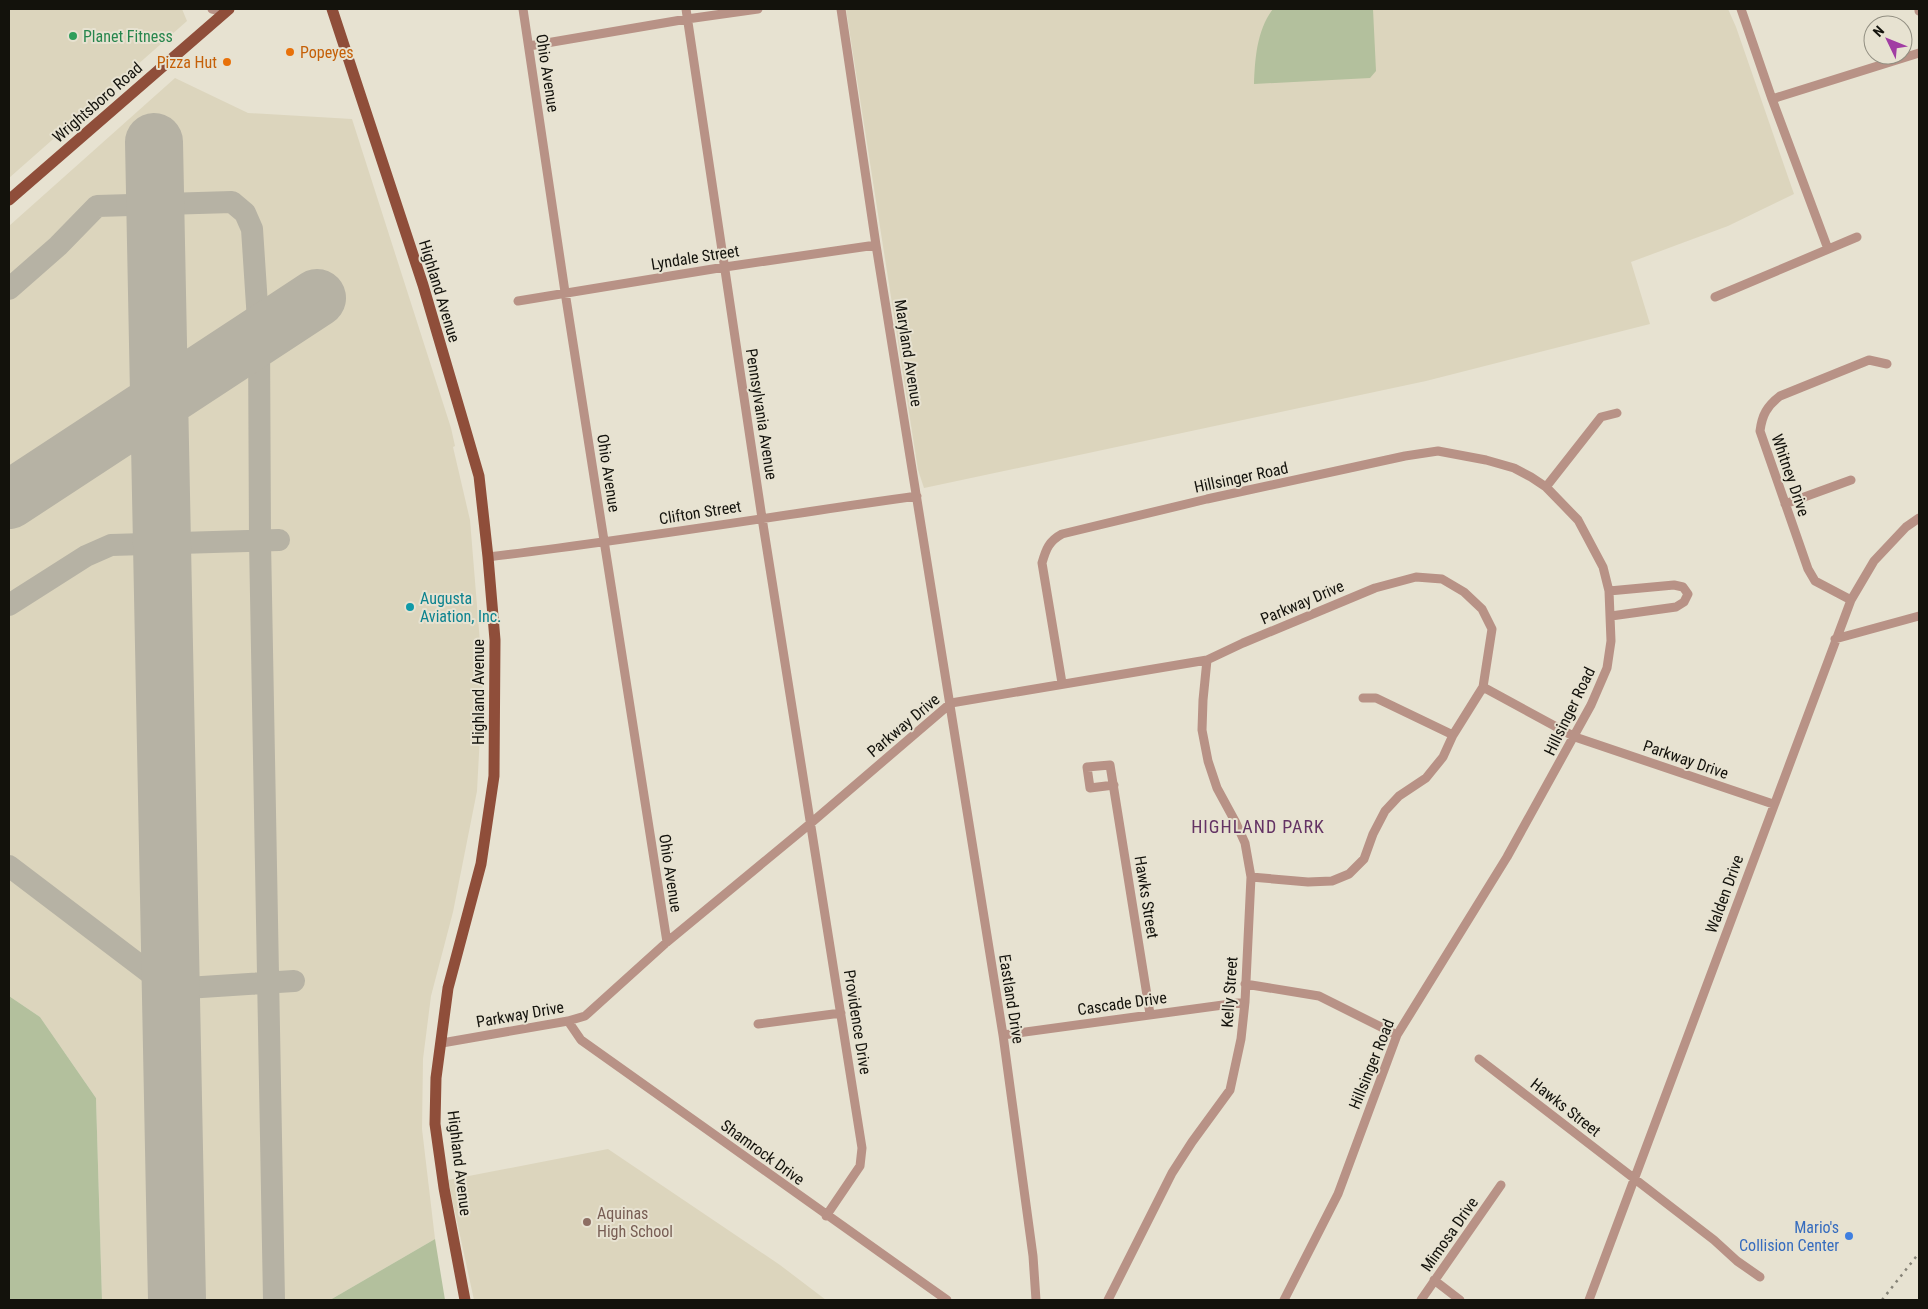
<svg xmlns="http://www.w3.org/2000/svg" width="1928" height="1309" viewBox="0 0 1928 1309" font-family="'Roboto Condensed',sans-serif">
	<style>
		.built { fill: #dcd5bd }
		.green { fill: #b3c09d }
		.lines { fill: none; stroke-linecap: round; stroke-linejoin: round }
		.taxiway { stroke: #b6b2a4; stroke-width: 22 }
		.runway { stroke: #b6b2a4; stroke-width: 58 }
		.minor { stroke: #b89286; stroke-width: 9 }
		.major { stroke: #8f4e3a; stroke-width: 11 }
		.rail { stroke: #868377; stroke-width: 2.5; stroke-dasharray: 2.5 5; stroke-linecap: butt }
		.leisure-dot { fill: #2e9e5b; stroke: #e7e2d1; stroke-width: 2 }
		.food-dot { fill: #e8710a; stroke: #e7e2d1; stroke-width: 2 }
		.culture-dot { fill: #0f9aa8; stroke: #e7e2d1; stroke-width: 2 }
		.education-dot { fill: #8d6e63; stroke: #e7e2d1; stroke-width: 2 }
		.shop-dot { fill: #3f7fe0; stroke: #e7e2d1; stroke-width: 2 }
		.labels { text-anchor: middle; stroke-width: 4; stroke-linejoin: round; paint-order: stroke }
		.leisure-label { font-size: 16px; fill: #27864d; stroke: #e7e2d1; text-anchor: start }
		.food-label { font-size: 16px; fill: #c56008; stroke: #e7e2d1; text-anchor: start }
		.street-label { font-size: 16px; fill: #13120c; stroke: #e7e2d1 }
		.culture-label { font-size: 16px; fill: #0d838f; stroke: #e7e2d1; text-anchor: start }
		.education-label { font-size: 16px; fill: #785e54; stroke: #e7e2d1; text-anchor: start }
		.shop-label { font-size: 16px; fill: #366cbe; stroke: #e7e2d1; text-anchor: end }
		.neighbourhood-label { font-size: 18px; letter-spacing: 1px; fill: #643364; stroke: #e7e2d1 }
	</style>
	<rect width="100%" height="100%" fill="#e7e2d1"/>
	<!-- built -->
	<path class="built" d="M9 9H182L187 21 9 178Z
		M846 9H1728L1736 27 1794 194 1728 226 1631 262 1650 324 1426 381 924 488 918 470Z
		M175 78 248 113 352 119 451 428 455 446 453 447 470 520 483 679 477 791 453 912 431 996 423 1059 422 1129 435 1239 330 1300H102L96 1098 40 1017 9 996V226Z
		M608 1149 780 1265 826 1300H474L448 1180Z"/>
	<!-- green -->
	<path class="green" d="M1273 9H1373L1376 71 1370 78 1254 84C1255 58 1257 30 1273 9Z
		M9 996 40 1017 96 1098 102 1300H9Z
		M435 1239 445 1300H330Z"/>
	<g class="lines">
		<!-- taxiway -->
		<path class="taxiway" d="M9 289 58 246 97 206 232 202 245 213 252 229 259 336 260 541 274 1300
			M9 605 86 556 111 545 279 540
			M9 866 171 989 294 981"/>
		<!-- runway -->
		<path class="runway" d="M154 142 177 1300
			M9 500 317 298"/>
		<!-- minor -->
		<path class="minor" d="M212 9 225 12
			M523 9 565 292 667 942
			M686 9 762 518 862 1148 860 1166 826 1216
			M841 9 876 245 1003 1035 1033 1256 1036 1300
			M1741 9 1772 99 1919 53
			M1919 9V11
			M529 46 687 19 758 9
			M1772 99 1828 249
			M1715 297 1857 237
			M518 301 725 267 876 245
			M1546 487 1601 417 1617 413
			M1785 504 1851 480
			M488 557C631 540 774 516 917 496
			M1609 591 1674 585 1683 587 1688 594 1684 602 1676 607 1611 616
			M1851 600 1815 581 1808 569 1760 431C1762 415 1767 406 1780 396L1869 360 1887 364
			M1835 639 1919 616
			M1062 683 1042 563C1046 549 1049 541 1062 534L1207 499 1405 456 1438 451 1486 460 1514 468 1531 477 1546 487 1578 520 1603 567 1609 591 1611 641 1607 668 1591 705 1507 857 1397 1035 1338 1194 1284 1300
			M1483 687 1575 737 1773 804
			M1363 698H1376L1453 735
			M1114 785 1090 788 1087 767 1110 765 1150 1014
			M1245 984 1319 996 1397 1035
			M568 1021 581 1040 947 1300
			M758 1024 841 1013
			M1003 1035 1245 1002
			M442 1043 568 1021 585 1016 667 942 811 823 951 703 1207 660 1243 643 1375 588 1416 577 1442 579 1464 592 1482 609 1492 629 1483 687 1453 735 1443 757 1426 778 1399 796 1385 811 1373 834 1364 859 1349 874 1332 881 1308 882 1251 877
			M1479 1059 1714 1240 1737 1261 1760 1277
			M1434 1280 1460 1300
			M1108 1300 1172 1173 1192 1142 1230 1090 1241 1039 1245 1002 1251 877 1245 843 1236 823 1217 788 1208 761 1202 730 1203 700 1207 660
			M1421 1300 1501 1185
			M1589 1300 1851 600 1874 561 1906 527 1919 518"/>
		<!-- major -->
		<path class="major" d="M332 9 423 285 463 421 479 476 488 557 495 640 494 776 481 864 448 988 436 1078 435 1124 444 1188 465 1300
			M9 200 229 9"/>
		<!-- rail -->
		<path class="rail" d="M1882 1300 1919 1253"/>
	</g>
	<!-- markers -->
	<circle class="leisure-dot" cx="73" cy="36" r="5"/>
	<g class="food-dot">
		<circle cx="290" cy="52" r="5"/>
		<circle cx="227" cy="62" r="5"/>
	</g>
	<circle class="culture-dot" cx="410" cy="607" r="5"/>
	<circle class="education-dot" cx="587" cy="1222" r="5"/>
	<circle class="shop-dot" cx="1849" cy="1236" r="5"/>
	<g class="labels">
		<!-- leisure labels -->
		<g class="leisure-label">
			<text x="83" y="42">Planet Fitness</text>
		</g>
		<!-- food labels -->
		<g class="food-label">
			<text x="300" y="58">Popeyes</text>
			<text x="217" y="68" text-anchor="end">Pizza Hut</text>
		</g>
		<!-- street labels -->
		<g class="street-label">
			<text transform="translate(548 73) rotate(81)" y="6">Ohio Avenue</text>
			<text transform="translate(97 102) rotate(-41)" y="6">Wrightsboro Road</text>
			<text transform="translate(695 257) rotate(-9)" y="6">Lyndale Street</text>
			<text transform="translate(440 291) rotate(73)" y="6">Highland Avenue</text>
			<text transform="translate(909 353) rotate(81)" y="6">Maryland Avenue</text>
			<text transform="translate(762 414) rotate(81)" y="6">Pennsylvania Avenue</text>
			<text transform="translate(609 473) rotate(81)" y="6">Ohio Avenue</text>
			<text transform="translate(1791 475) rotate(71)" y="6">Whitney Drive</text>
			<text transform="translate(1241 477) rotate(-12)" y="6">Hillsinger Road</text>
			<text transform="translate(700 512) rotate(-9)" y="6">Clifton Street</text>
			<text transform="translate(1302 602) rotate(-23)" y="6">Parkway Drive</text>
			<text transform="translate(478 692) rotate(-90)" y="6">Highland Avenue</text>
			<text transform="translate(1569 711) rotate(-64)" y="6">Hillsinger Road</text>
			<text transform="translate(903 725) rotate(-40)" y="6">Parkway Drive</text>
			<text transform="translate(1686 759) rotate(19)" y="6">Parkway Drive</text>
			<text transform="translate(671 873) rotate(81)" y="6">Ohio Avenue</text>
			<text transform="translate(1724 894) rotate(-70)" y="6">Walden Drive</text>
			<text transform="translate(1147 897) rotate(81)" y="6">Hawks Street</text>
			<text transform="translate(1229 992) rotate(-86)" y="6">Kelly Street</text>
			<text transform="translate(1012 999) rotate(81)" y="6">Eastland Drive</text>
			<text transform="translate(1122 1003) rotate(-8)" y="6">Cascade Drive</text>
			<text transform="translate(520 1014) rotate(-10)" y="6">Parkway Drive</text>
			<text transform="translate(858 1022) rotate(81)" y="6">Providence Drive</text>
			<text transform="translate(1371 1064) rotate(-68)" y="6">Hillsinger Road</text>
			<text transform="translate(1566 1107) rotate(38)" y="6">Hawks Street</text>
			<text transform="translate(763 1152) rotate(36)" y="6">Shamrock Drive</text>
			<text transform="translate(460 1163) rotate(83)" y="6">Highland Avenue</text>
			<text transform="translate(1449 1234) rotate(-55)" y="6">Mimosa Drive</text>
		</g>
		<!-- culture labels -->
		<g class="culture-label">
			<text x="420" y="604">Augusta<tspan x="420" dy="18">Aviation, Inc.</tspan></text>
		</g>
		<!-- education labels -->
		<g class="education-label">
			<text x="597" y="1219">Aquinas<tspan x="597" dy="18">High School</tspan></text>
		</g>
		<!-- shop labels -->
		<g class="shop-label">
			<text x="1839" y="1233">Mario's<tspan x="1839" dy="18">Collision Center</tspan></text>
		</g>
		<!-- neighbourhood labels -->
		<g class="neighbourhood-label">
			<text x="1258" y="833">HIGHLAND PARK</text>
		</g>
	</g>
	<!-- border -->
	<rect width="1928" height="1309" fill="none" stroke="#13120c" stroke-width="20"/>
	<!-- north arrow -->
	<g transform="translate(1888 40) rotate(313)"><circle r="24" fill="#e7e2d1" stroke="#928f82"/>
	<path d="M0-4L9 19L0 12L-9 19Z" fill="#a13da3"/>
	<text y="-8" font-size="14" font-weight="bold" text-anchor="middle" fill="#13120c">N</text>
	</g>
</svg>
